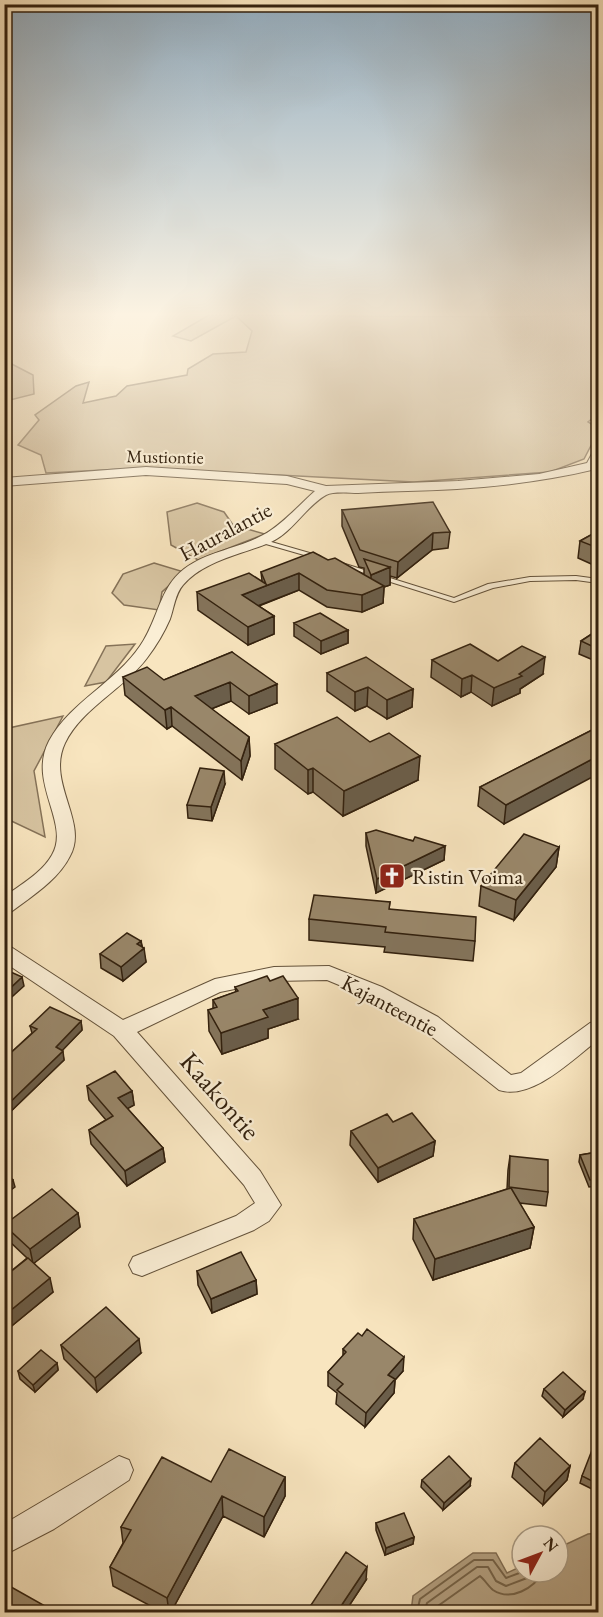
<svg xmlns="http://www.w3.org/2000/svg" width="603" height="1617" viewBox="0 0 603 1617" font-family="'EB Garamond',serif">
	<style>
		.green { fill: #d7c4a1; stroke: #857258; stroke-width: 1.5 }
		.water { fill: #b5a283; stroke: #816e54; stroke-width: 1.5 }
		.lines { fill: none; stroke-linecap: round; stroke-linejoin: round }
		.shore { stroke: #746248; stroke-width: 2 }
		.service-casing { stroke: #64523a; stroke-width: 2 }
		.minor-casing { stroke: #64523a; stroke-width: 2 }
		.service { fill: #faeed5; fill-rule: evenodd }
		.minor { fill: #faeed5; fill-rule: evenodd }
		.wall { fill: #84745b; stroke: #33210e; stroke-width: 1.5 }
		.shaded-wall { fill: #6b5e4a; stroke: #33210e; stroke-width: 1.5 }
		.building { fill: #99876a; stroke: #33210e; stroke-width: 1.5 }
		.labels { text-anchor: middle; stroke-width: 4.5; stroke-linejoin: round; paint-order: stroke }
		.far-street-label { font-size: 18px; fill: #33210e; stroke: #faeed5 }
		.street-label { font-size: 22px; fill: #33210e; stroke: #faeed5 }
		.poi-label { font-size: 22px; fill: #33210e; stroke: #faeed5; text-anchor: start }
		.near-street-label { font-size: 27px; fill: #33210e; stroke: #faeed5 }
	</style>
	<rect width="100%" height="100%" fill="#f8e5bf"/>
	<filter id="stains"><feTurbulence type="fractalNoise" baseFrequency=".00333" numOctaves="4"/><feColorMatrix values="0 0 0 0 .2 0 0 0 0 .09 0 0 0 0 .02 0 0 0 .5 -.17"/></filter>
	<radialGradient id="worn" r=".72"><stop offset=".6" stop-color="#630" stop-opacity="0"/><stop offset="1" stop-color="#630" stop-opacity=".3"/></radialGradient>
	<!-- green -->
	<path class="green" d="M209 315 499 317 598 315V414L588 422 598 428V432L584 459 550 472 414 482 141 468 46 473 41 455 18 445 39 420 35 415 76 386 89 382 83 403 116 396 127 386 187 375 188 369 213 354 246 352 252 331 236 316 191 341 173 336Z
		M4 360 33 375 34 394 10 400 5 399Z
		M197 503 224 512 233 525 265 534 198 560 171 545 167 512Z
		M154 563 184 572 162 592 159 610 124 605 112 593 123 574Z
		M135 644 106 682 85 686 106 646Z
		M63 716 34 771 45 837 5 818 4 748 9 728Z"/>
	<!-- water -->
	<path class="water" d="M598 1533V1612H411L413 1596 473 1553H496L507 1573 522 1566V1572H558V1548L588 1534Z"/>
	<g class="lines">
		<!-- shore -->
		<path class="shore" d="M417 1612 420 1599 474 1560H493L506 1578 522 1572
			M424 1612 427 1603 477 1567H488L496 1581 506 1586 527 1578 534 1572
			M433 1612 435 1608 480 1576C485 1580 488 1586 493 1590 511 1602 534 1588 543 1572"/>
		<defs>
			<path id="service" d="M261 539 320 556 321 557 318 559 259 542 258 541Z
				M342 563 454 598 488 584 530 577 576 576 598 579V583L576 580 530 581 493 588 454 602 340 566 338 565Z"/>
			<path id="minor" d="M598 449V465L596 469C550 480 505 486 457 489 424 491 391 491 358 493 349 493 334 491 326 495 306 506 293 532 271 542 241 555 205 560 183 585 175 594 174 608 170 619 164 633 156 646 147 658 124 689 82 708 65 743 46 783 89 822 70 856 58 880 32 896 11 912L4 913V897C20 885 42 873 52 855 71 823 27 783 49 741 70 702 115 683 140 646 158 621 159 588 184 569 208 551 238 549 263 535 281 526 300 504 315 491L287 484 146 475 4 486V478L146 467 287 476 326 486 458 481 539 474 587 463 594 450Z
				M4 945 11 947 123 1020 215 979 274 967 329 966 382 987 438 1017 511 1075 521 1073 590 1023 598 1021V1040C573 1059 532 1101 499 1090L422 1029 368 997 327 980 274 981 220 992 137 1032 260 1171 281 1205 269 1221 254 1230 142 1276 133 1273 129 1265 133 1257 236 1216 255 1203 244 1185 114 1036 4 962Z
				M119 1456 129 1460 133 1470 129 1480 54 1529 4 1555V1524Z"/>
		</defs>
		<!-- service casing -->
		<use href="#service" class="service-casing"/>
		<!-- minor casing -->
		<use href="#minor" class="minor-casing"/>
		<!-- service -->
		<use href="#service" class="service"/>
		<!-- minor -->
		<use href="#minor" class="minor"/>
	</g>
	<!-- wall -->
	<path class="wall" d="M342 510 450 532 448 548 432 550 397 578 390 576V585L384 587 383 603 362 612 327 607 299 590 259 606 274 616V634L248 645 198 610 197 592 262 581 261 572 328 560 364 574V568L359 567 342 526Z
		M598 531V567L578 558 580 541Z
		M294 623 348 630V643L321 654 294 636Z
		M598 630V662L579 654 581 641Z
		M232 652 277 703 249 714 231 701 211 709 249 737 250 756 242 780 172 726 167 729 125 695 123 677 164 680Z
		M432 660 498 661 543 674 520 689V693L492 706 471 692 461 697 431 677Z
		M327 673 413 689 412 707 387 719 367 706 355 711 327 691Z
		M598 727 504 824 478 806 480 787Z
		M370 742 418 780 343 816 313 792 308 794 275 769V744Z
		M225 784 212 821 188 818 187 805Z
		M366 833 445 846 444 860 376 893 366 846Z
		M559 847 556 867 514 920 479 906 481 886Z
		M390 902 389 909 475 941 473 961 384 952 385 947 309 940V919Z
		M141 941 146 962 123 981 101 968 100 954Z
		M235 987 298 1019 268 1029V1038L222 1054 209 1031 208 1010 213 1009V1000L236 992Z
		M81 1021 82 1030 62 1050 64 1060 5 1117H4V1059L32 1033 30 1026Z
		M87 1086 132 1091 134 1105 127 1108 163 1148 165 1162 127 1186 91 1144 89 1130 106 1120 89 1100Z
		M393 1122 435 1141 433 1156 378 1182 350 1145 351 1131Z
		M598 1152V1186L589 1187 579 1162 580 1155Z
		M510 1156 548 1192 546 1206 519 1203 534 1227 530 1248 433 1280 413 1239 414 1219 507 1189 508 1170Z
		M78 1213 80 1227 34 1263 53 1292 8 1329 4 1325V1277L27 1258 7 1239 4 1225Z
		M197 1271 256 1280 257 1294 212 1313 198 1285Z
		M61 1345 141 1353 97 1392 64 1359Z
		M343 1349 403 1371 395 1380 394 1393 365 1427 336 1404 337 1393 328 1386V1372L343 1356Z
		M57 1363 58 1370 35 1392 20 1379 18 1371Z
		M544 1389 583 1399 563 1417 542 1396Z
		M598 1448V1492L580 1483 582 1476Z
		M515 1463 570 1466 567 1480 543 1505 512 1477Z
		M285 1477V1496L264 1537 223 1516 171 1612H162L113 1586 110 1567 123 1543 121 1527 211 1482Z
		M422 1480 470 1486 443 1510 421 1487Z
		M376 1523 414 1537 413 1544 385 1555 376 1530Z
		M366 1580 345 1612H311V1605Z"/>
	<!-- shaded-wall -->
	<path class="shaded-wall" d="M433 533 432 550 397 578 398 562Z
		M390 567V585L384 587 383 603 362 612V595L371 591V575Z
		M299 573V590L242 612V595Z
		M274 616V634L248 645V627Z
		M348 630V643L321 654V641Z
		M545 657 543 674 520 689V693L492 706 494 688Z
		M472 675 471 692 461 697 462 679Z
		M230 682 231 701 196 715 195 696Z
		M277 684V703L249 714V696Z
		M368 687 367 706 355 711V692Z
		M413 689 412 707 387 719V700Z
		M171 707 172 726 167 729 165 710Z
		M249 737 250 756 242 780 241 761Z
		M420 756 418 780 343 816 344 791Z
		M598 756V774L504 824 506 805Z
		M313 768V792L308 794V770Z
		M224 771 225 784 212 821 211 807Z
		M445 846 444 860 376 893 377 879Z
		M559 847 556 867 514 920 516 900Z
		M141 941 142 950 144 948 146 962 123 981 121 967 137 944Z
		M22 977 24 986 4 1004V994Z
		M298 998V1019L268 1029V1038L222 1054 221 1033 263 1010Z
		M81 1021 82 1030 57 1056 56 1047Z
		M63 1051 64 1060 5 1117 4 1108Z
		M132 1091 134 1105 120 1113 118 1098Z
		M435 1141 433 1156 378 1182V1168Z
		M163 1148 165 1162 127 1186 125 1171Z
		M13 1180 15 1187 4 1195V1186Z
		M78 1213 80 1227 33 1264 30 1249Z
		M534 1227 530 1248 433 1280 435 1259Z
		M50 1278 53 1292 8 1329 5 1315Z
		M256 1280 257 1294 212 1313 211 1299Z
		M139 1339 141 1353 97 1392 95 1378Z
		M404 1357 403 1371 395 1380 394 1393 365 1427 366 1413 388 1375Z
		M57 1363 58 1370 35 1392 33 1385Z
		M585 1392 583 1399 563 1417 565 1410Z
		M570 1466 567 1480 543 1505 545 1492Z
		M285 1477V1496L264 1537V1517Z
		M471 1479 470 1486 443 1510 444 1503Z
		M222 1496 223 1516 171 1612H169L167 1598Z
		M414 1537 413 1544 385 1555 386 1548Z
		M367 1567 366 1580 345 1612H337Z"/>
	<!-- building -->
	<path class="building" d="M433 502 450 532 433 533 398 562 360 550 342 510Z
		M598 531V548L580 541Z
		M313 552 328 560 335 558 384 586 362 595 327 590 299 573 242 595 274 616 248 627 197 592 249 573 266 584 261 572Z
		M364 559 390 567 371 575Z
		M320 613 348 630 321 641 294 623Z
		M598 630V649L581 641Z
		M470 644 498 661 522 646 545 657 519 674 522 676 494 688 472 675 462 679 432 660Z
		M232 652 277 684 249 696 230 682 195 696 249 737 241 761 171 707 165 710 123 677 147 667 164 680Z
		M366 657 413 689 387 700 368 687 355 692 327 673Z
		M337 717 370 742 389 733 420 756 344 791 313 768 308 770 275 744Z
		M598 727V756L506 805 480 787Z
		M200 768 224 771 211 807 187 805Z
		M376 830 413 841 415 837 445 846 377 879 366 833Z
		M524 834 559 847 516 900 481 886Z
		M314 895 390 902 389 909 476 917 475 941 385 932 386 927 309 919Z
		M127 933 141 941 137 944 144 948 121 967 100 954Z
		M4 969 22 977 4 994Z
		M267 976 270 981 283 976 298 998 263 1010 268 1017 221 1033 208 1010 217 1007 213 1000 238 991 235 987Z
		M50 1007 81 1021 56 1047 63 1051 4 1108V1059L37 1029 30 1026Z
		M115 1071 132 1091 118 1098 163 1148 125 1171 89 1130 113 1116 87 1086Z
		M412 1113 435 1141 378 1168 351 1131 387 1114 393 1122Z
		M598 1152V1179L590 1180 580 1155Z
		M510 1156 548 1160V1192L509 1187Z
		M4 1172 13 1180 4 1186Z
		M511 1188 534 1227 435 1259 414 1219Z
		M52 1189 78 1213 30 1249 4 1225Z
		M241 1252 256 1280 211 1299 197 1271Z
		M28 1258 50 1278 5 1315 4 1277Z
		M106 1307 139 1339 95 1378 61 1345Z
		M367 1329 404 1357 388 1375 395 1379 366 1413 337 1390 343 1384 328 1372 346 1352 343 1349 358 1333 362 1336Z
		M41 1350 57 1363 33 1385 18 1371Z
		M563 1372 585 1392 565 1410 544 1389Z
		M540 1438 570 1466 545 1492 515 1463Z
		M594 1445 598 1448V1484L582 1476Z
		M229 1449 285 1477 264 1517 222 1496 167 1598 110 1567 131 1530 121 1527 162 1457 211 1482Z
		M449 1456 471 1479 444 1503 422 1480Z
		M404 1513 414 1537 386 1548 376 1523Z
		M346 1552 367 1567 337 1612H322L311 1605Z
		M4 1583 45 1606 43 1609 51 1612H4Z"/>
	<!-- sky -->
	<linearGradient id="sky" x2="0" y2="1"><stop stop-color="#93adc0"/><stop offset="0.58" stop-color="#fcf3e2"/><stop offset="1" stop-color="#fcf3e2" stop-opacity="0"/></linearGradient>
	<rect width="603" height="542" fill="url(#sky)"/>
	<!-- icons -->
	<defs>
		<symbol id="church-square" viewBox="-11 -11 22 22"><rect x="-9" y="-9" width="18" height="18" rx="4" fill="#8f2418" stroke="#faeed5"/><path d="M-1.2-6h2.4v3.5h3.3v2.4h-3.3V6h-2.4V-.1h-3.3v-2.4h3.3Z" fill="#fff"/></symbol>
	</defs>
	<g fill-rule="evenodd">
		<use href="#church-square" x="377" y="861" width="30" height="30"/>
	</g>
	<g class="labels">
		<!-- far-street labels -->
		<g class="far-street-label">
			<text transform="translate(165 457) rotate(1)" y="6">Mustiontie</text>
		</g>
		<!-- street labels -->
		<g class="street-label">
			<text transform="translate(225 531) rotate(-28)" y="8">Hauralantie</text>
			<text transform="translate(390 1005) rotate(28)" y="8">Kajanteentie</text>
		</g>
		<!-- poi labels -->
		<g class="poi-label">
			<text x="412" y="884">Ristin Voima</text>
		</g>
		<!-- near-street labels -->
		<g class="near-street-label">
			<text transform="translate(220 1096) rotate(49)" y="9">Kaakontie</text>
		</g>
	</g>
	<!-- margin -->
	<rect width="603" height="1617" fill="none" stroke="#f8e5bf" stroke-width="24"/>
	<rect x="6" y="6" width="591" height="1605" fill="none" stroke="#33210e" stroke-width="3"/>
	<rect x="12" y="12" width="579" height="1593" fill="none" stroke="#33210e" stroke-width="1.5"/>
	<!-- north arrow -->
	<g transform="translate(540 1554) rotate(49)"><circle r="28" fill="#faeed5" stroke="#aa9c85" stroke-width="1.5"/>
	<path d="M0-4.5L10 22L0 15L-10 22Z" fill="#8f2418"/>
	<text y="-9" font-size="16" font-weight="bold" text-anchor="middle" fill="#33210e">N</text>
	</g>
	<rect width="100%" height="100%" filter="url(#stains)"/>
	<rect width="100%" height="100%" fill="url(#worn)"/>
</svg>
